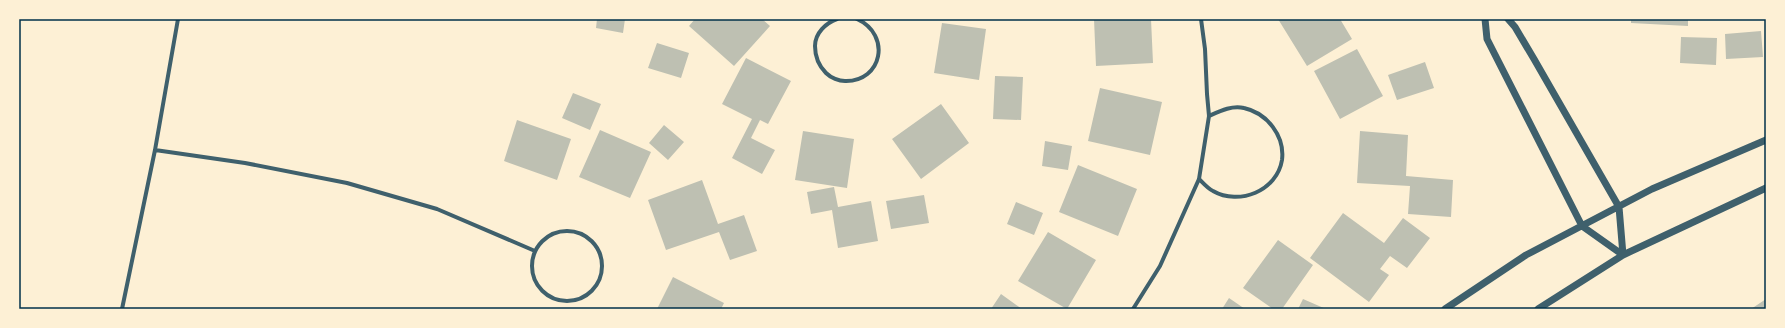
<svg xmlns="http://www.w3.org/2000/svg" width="1785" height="328" viewBox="0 0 1785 328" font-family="Lato,sans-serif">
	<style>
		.building { fill: #bec0b2 }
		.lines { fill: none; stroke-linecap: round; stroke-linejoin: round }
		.minor { stroke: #3f606c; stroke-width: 4 }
		.tertiary { stroke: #3f606c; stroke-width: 7 }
		.neatline { fill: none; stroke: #003049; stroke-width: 1.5 }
	</style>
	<rect width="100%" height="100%" fill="#fdf0d5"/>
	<!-- building -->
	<path class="building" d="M597 19H625L623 33 596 28Z
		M695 19H762L770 26 734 66 689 26Z
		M1094 19H1151L1153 63 1096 66Z
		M1278 19H1340L1352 39 1307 66Z
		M1631 19H1688V26L1631 23Z
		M942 23 986 29 979 80 934 73Z
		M1761 31 1763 57 1726 59 1725 34Z
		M1681 37 1717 38 1716 65 1680 63Z
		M657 43 689 53 681 78 648 68Z
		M1357 49 1383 96 1340 119 1314 71Z
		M746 58 791 81 768 124 760 120 751 138 775 150 762 174 732 158 752 119 722 104Z
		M1425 62 1434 88 1397 100 1388 75Z
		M995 76 1023 77 1021 120 993 119Z
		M1100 88 1162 102 1150 155 1088 141Z
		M573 93 601 104 590 130 562 118Z
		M941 104 969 143 921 179 892 139Z
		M517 120 571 139 557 180 504 161Z
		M664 125 684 142 668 160 649 143Z
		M600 130 651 152 630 198 579 177Z
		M803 131 854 139 847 188 795 180Z
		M1360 131 1408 135 1406 176 1453 180 1451 217 1408 214 1410 186 1357 183Z
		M1045 141 1072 146 1068 170 1042 166Z
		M1078 165 1137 189 1118 236 1059 212Z
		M702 180 718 224 744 215 757 251 730 260 719 232 666 250 648 200Z
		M834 187 838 207 871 201 878 241 838 248 832 210 811 214 807 192Z
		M924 195 929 223 891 229 886 201Z
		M1016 202 1043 213 1034 235 1007 224Z
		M1343 213 1384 243 1403 218 1430 238 1407 268 1390 256 1380 269 1389 275 1369 302 1310 258Z
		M1048 232 1096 260 1067 309 1018 281Z
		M1278 240 1313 265 1282 309H1273L1243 288Z
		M673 277 724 303 721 309H657Z
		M1001 294 1022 309H991Z
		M1229 298 1245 309H1222Z
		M1303 299 1326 309H1298Z
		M1766 299V309H1751Z"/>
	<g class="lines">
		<!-- minor -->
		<path class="minor" d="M837 19C826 23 815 33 815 46 815 57 818 65 826 73 831 78 839 81 845 81 882 82 892 35 857 19
			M155 150 245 163 347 183 437 209 535 251
			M1199 179C1203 183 1208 189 1213 191 1239 206 1277 191 1282 160 1285 136 1267 113 1244 108 1232 105 1220 111 1209 116
			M532 266a35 35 0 1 1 70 0a35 35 0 1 1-70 0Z
			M122 309 155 150 178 19
			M1133 309 1160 266 1199 179 1209 116 1207 94 1205 49 1201 19"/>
		<!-- tertiary -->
		<path class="tertiary" d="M1485 19 1487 39 1582 226 1623 255
			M1508 19 1515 27 1534 59 1619 207 1623 255
			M1445 309 1526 255 1652 189 1766 140
			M1538 309 1623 255 1766 188"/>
	</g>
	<!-- border -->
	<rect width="1785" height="328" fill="none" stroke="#fdf0d5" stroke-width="40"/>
	<rect x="20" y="20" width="1745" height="288" class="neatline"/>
</svg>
